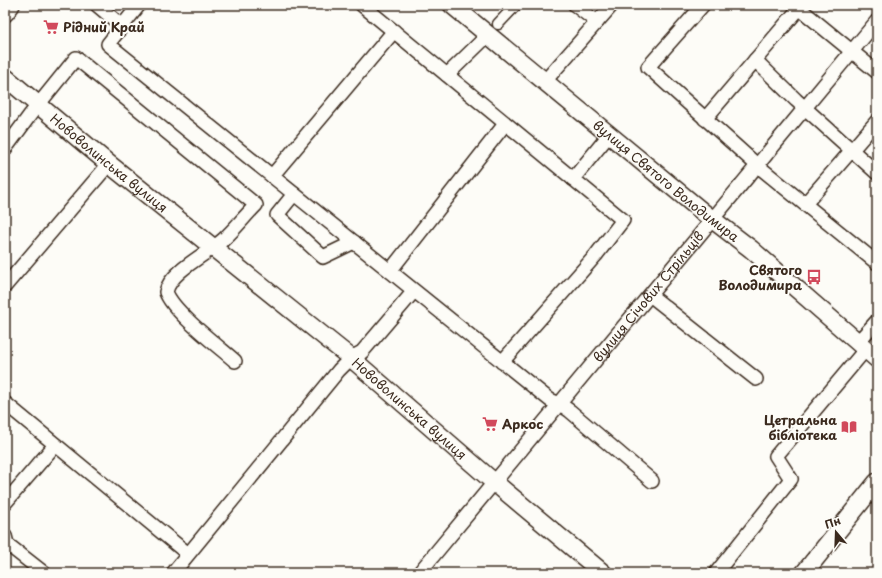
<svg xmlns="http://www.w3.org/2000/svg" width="882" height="578" viewBox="0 0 882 578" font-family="'Playpen Sans',sans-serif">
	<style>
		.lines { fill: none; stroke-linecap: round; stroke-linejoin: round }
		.pedestrian-casing { stroke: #3b2a1e; stroke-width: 13 }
		.minor-casing { stroke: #3b2a1e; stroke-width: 16 }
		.tertiary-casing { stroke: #3b2a1e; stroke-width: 20 }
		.pedestrian { stroke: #fdfcf7; stroke-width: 10 }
		.minor { stroke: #fdfcf7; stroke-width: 13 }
		.tertiary { stroke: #fdfcf7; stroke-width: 17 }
		.labels { text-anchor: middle; stroke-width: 4; stroke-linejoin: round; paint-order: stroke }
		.poi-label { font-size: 13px; font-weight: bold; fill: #3b2a1e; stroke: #fdfcf7; text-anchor: start }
		.street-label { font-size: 13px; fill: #3b2a1e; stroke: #fdfcf7 }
	</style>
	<rect width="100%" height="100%" fill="#fdfcf7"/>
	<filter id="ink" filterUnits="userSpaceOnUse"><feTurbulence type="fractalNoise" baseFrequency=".025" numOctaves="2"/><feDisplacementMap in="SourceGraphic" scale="8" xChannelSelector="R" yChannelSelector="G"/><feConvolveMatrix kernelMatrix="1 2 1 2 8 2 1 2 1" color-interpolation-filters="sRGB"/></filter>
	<g filter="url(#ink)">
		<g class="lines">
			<defs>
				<path id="pedestrian" d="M498 24 516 5"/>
				<g id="minor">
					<path d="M97 5 122 26"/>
					<path d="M139 5 108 44 550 400 560 404 570 411 652 481"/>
					<path d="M362 5 623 220 596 255 502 362"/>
					<path d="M575 5 597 22"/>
					<path d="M703 5 648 67 758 166 877 263"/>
					<path d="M799 8 877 72"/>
					<path d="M755 60 796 100 877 173"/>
					<path d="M447 75 488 35"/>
					<path d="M545 81 612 5"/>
					<path d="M705 119 802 5"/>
					<path d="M5 149 30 115 76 58 256 205C245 216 235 229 224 239 209 253 170 271 166 292 173 312 218 346 235 361"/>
					<path d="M272 176 394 31"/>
					<path d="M573 179 609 135"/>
					<path d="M294 194 277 215 323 257 354 242"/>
					<path d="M805 204 877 121"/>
					<path d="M390 271 505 124"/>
					<path d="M5 286 109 164"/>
					<path d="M650 295 756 379"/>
					<path d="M857 343 877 321"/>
					<path d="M5 403 188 554"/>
					<path d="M5 503 55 445"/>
					<path d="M5 536 7 544 44 573"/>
					<path d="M173 573 339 370 351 358 362 352 414 291"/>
					<path id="s1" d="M419 573 877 21"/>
					<path d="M716 573 791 479 776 456 865 350"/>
				</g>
				<g id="tertiary">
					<path id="s2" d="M452 5 704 213 751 249 877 359"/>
					<path d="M5 13 11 5"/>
					<path id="s3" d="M5 77 109 164 351 358 488 477 603 573"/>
					<path d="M804 573 877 482"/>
				</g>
			</defs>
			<!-- pedestrian casing -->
			<use href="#pedestrian" class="pedestrian-casing"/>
			<!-- minor casing -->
			<use href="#minor" class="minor-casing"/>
			<!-- tertiary casing -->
			<use href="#tertiary" class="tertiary-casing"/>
			<!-- pedestrian -->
			<use href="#pedestrian" class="pedestrian"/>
			<!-- minor -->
			<use href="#minor" class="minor"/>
			<!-- tertiary -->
			<use href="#tertiary" class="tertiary"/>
		</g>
	</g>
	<!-- icons -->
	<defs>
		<symbol id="supermarket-bare" viewBox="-9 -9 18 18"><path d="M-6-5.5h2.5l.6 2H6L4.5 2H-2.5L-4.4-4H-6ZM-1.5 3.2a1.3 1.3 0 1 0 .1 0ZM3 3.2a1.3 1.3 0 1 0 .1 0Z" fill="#d1495b" stroke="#fdfcf7" stroke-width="2.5" paint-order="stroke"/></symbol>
		<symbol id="bus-bare" viewBox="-9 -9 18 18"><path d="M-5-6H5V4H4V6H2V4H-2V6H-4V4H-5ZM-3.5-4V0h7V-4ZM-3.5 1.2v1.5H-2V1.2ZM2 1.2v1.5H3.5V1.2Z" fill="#d1495b" stroke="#fdfcf7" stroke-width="2.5" paint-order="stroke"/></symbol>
		<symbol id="library-bare" viewBox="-9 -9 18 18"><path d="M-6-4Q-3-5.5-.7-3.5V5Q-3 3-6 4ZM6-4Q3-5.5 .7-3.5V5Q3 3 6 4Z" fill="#d1495b" stroke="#fdfcf7" stroke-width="2.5" paint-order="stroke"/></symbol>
	</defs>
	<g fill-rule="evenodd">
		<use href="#supermarket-bare" x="40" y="16" width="22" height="22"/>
		<use href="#bus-bare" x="803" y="266" width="22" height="22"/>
		<use href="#supermarket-bare" x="479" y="413" width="22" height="22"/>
		<use href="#library-bare" x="838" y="416" width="22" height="22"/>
	</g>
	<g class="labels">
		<!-- poi labels -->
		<g class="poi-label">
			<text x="63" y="32">Рідний Край</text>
			<text x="802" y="275" text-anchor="end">Святого<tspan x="802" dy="15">Володимира</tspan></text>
			<text x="837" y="425" text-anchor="end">Цетральна<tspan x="837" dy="15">бібліотека</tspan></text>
			<text x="502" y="429">Аркос</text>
		</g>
		<!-- street labels -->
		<g class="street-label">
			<text dy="5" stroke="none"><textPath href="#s3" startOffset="135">Нововолинська вулиця</textPath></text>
			<text dy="5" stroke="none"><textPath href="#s2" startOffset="277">вулиця Святого Володимира</textPath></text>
			<text dy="5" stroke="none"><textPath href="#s1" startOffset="359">вулиця Січових Стрільців</textPath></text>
			<text dy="5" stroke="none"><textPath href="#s3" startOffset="523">Нововолинська вулиця</textPath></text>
		</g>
	</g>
	<!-- margin -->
	<rect width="882" height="578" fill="none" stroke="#fdfcf7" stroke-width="20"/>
	<rect x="10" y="10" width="862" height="558" fill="none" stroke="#3b2a1e" stroke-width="1.5" filter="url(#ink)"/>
	<!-- north arrow -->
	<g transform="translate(836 532) rotate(341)" stroke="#fdfcf7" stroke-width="3" paint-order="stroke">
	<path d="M0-3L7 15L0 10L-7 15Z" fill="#3b2a1e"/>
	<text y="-6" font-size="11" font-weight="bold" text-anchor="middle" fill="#3b2a1e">Пн</text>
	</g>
</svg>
